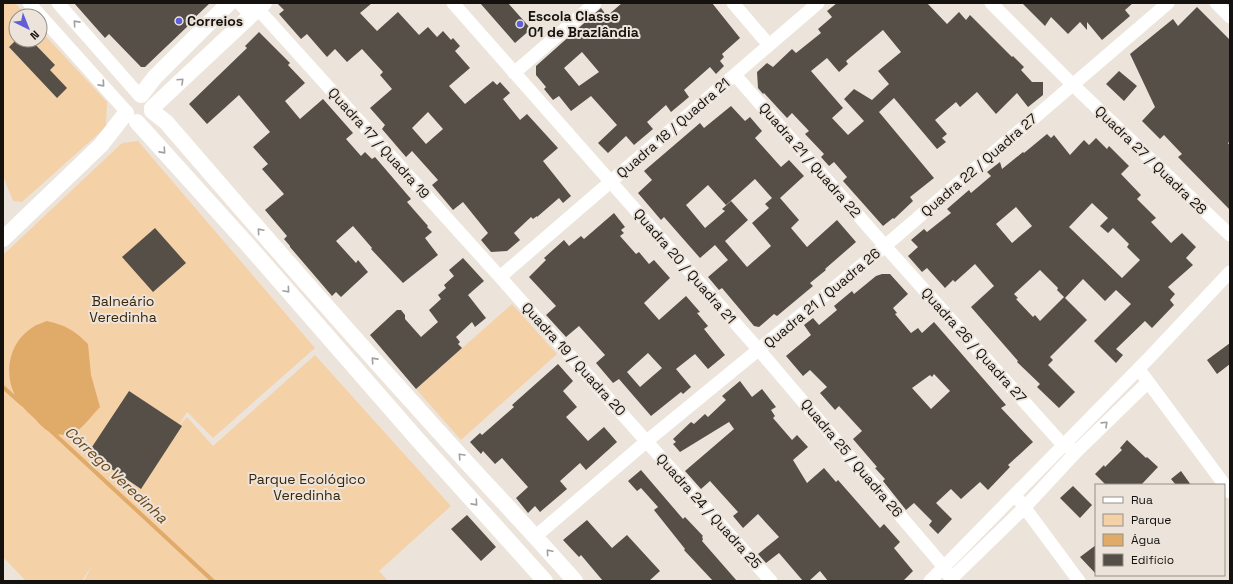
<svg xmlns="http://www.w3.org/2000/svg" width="1233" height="584" viewBox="0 0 1233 584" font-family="'Space Grotesk',sans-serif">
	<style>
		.green { fill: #f5d1a8 }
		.water { fill: #e0aa69 }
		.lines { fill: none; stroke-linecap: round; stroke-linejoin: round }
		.stream { stroke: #e0aa69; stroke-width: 4 }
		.building { fill: #554f47; fill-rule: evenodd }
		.minor { stroke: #fff; stroke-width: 13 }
		.tertiary { stroke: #fff; stroke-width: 16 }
		.oneway { stroke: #a1a09f }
		.poi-dot { fill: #625ed7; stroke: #ece4db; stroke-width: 1.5 }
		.labels { text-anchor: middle; stroke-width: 4; stroke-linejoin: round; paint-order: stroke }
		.poi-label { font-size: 14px; font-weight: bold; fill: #14110e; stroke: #ece4db; text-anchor: start }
		.street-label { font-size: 14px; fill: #14110e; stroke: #ece4db }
		.park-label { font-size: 14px; fill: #3b2507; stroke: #ece4db }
		.water-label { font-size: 15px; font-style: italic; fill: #6c4817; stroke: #ece4db }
	</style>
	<rect width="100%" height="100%" fill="#ece4db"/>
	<!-- green -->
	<path class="green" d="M3 3H15L27 16H16V40H40V30L107 102 106 127 22 202 13 201 3 176Z
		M138 141 315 348 213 438 187 412 177 428 187 417 213 446 315 355 451 506 379 571 388 581H84L92 565 82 581H26L3 557V255L122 143Z
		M512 304 557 354 461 440 416 389Z"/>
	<!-- water -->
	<path class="water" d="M47 321C67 326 74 330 88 344L91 375 100 407C93 414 83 428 74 433 66 437 52 434 45 429 41 426 38 422 34 418 30 414 25 410 21 405 2 380 6 344 33 327 37 324 43 323 47 321Z"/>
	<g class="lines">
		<!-- stream -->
		<path class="stream" d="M3 387 22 404
			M49 429 213 581"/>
	</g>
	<!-- building -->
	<path class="building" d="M74 3H210L189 23 190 24 145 67H141L109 34 105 38Z
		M277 3H372L360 13 377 31 398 12 419 35 428 27 437 37 443 31 451 40 453 38 460 46 455 51 470 68 449 86 465 104 493 81 497 85 500 82 510 93 503 99 520 120 527 114 558 148 543 161 571 196 563 203 559 198 537 217V216L533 219 531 217 514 233 520 240 507 251 491 252 481 240 488 233 463 202 453 210 432 185 438 180 412 151 406 157 382 129 385 125 370 108 392 89 380 75 383 72 362 49 347 62 335 49 327 57 307 34 301 39 279 14 284 10ZM428 112 443 129 426 144 412 128Z
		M480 3H508L531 29 515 43Z
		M622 3H712L740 38 722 54 724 57 720 61 724 66 716 74 710 67 684 90 689 97 671 112 666 105 647 122 653 129 634 145 626 136 608 153 598 143 617 125 591 96 571 111 559 96 553 100 544 89 546 87 536 75V66L601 8 607 16ZM582 52 599 72 579 86 564 68Z
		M837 3H927L947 24 959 12 966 20 970 15 1012 57 1013 56 1024 67 1021 70 1032 82H1043V95L1028 107 1017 93 996 114 977 92 960 107 956 102 935 120 947 134 942 138 946 142 937 149 894 98 879 112 934 178 910 197 913 201 894 219 893 218 883 226 843 181 847 177 834 162 829 166 821 157 824 154 805 134 809 131 792 113 787 118 764 93 763 94 758 88 757 72 767 63 773 67 792 49 796 53 821 33 818 29 832 17 827 11ZM883 30 901 52 878 71 889 84 872 100 854 89 844 99 864 121 848 135 832 118 843 108 811 71 827 58 839 72 848 64 846 61Z
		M1022 3H1133L1125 10 1130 16 1102 40 1087 22V30L1080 22 1068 34 1051 17 1045 26Z
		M1197 7 1230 40V141L1228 143 1230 146V210L1178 157 1182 154 1164 135 1160 139 1142 121 1155 107 1130 54 1173 19 1178 26Z
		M259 32 290 63 288 65 305 83 285 101 300 119 323 99 353 133 346 139 361 156 365 152 372 159 375 157 411 199 407 202 428 226 427 227 432 232 425 238 438 255 403 283 371 249 372 248 353 226 336 241 356 263 358 260 368 272 341 297 336 292 332 296 290 247V246L284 239 287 236 265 210 284 194 262 169 268 164 253 147 270 132 239 95 207 124 189 104 247 48 245 46Z
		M16 40H31L55 65 50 70 67 88 57 98 9 47Z
		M1119 71 1137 86 1124 101 1106 84Z
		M731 106 745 121 750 117 762 131 755 138 781 167 789 160 804 176 780 198 799 220 791 228 807 247 837 220 856 242 825 269 826 270 810 283 813 286 777 316 774 314 759 327 754 326 722 288 719 290 708 277 728 260 715 245 700 258 664 217 661 220 638 193 652 180 644 171 700 123 704 128ZM755 179 772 198 765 204 769 208 752 223 771 246 747 267 725 241 748 220 731 201 722 209 725 211 705 228 686 205 708 185 726 205Z
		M1047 134 1051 138 1054 135 1070 155 1084 140 1089 145 1096 138 1107 149 1109 146 1129 166 1121 174 1141 195 1137 199 1156 218 1151 222 1171 243 1182 233 1196 247 1186 258 1193 265 1168 287 1175 294 1170 300 1174 305 1152 328 1145 321 1116 349 1123 355 1116 363 1094 341 1131 304 1116 290 1105 301 1083 279 1065 298 1057 290 1058 288 1040 270 1014 294 1018 298 1016 299 1033 317 1035 315 1040 321 1064 297 1087 320 1050 357 1053 360 1048 365 1075 392 1059 408 1037 387 1040 384 1017 362 1018 361 971 307 994 286 975 264 955 282 953 280 945 288 927 268 922 272 908 256 918 247 911 240 924 229 927 232 951 213 947 209 969 190 971 193 991 176 987 172 1000 162 1002 169 1023 152 1024 153ZM1092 203 1108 218 1100 226 1108 233 1113 228 1129 244 1127 247 1140 260 1122 278 1069 227ZM1016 207 1032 226 1012 243 996 224Z
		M614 213 625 227 621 230 624 233 620 236 636 254 639 252 649 264 654 260 670 278 644 303 659 320 686 296 700 312 697 313 708 326 704 329 725 355 708 369 695 354 676 369 691 387 683 394 681 392 651 416 619 379 613 383 596 363 605 355 579 326 566 337 546 315 556 306 529 277 546 260 544 258 564 240 569 246 581 236 584 239ZM648 353 662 368 640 387 627 372Z
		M155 228 186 263 153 292 122 257Z
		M463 258 484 281 468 295 486 318 475 327 472 322 456 337 460 342 458 344 462 348 416 389 370 335 397 310H401L405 315V319L421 337 438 322 429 310 441 299 438 295 446 288 444 285 454 276 449 270Z
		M882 274H890L908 294 893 308 897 313 895 314 911 333 918 328 922 333 934 322 1006 405 1001 408 1033 442 1008 465 1010 467 988 490 980 482 961 499 951 489 936 503 952 519 938 534 929 525 932 521 914 503 906 510 883 481 885 479 875 468 877 467 853 439 862 431 839 406 835 410 820 393 827 387 810 370 803 376 786 356 811 335 804 325 813 318 819 325 837 310 834 306 852 291 854 294 876 276ZM934 374 950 391 931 409 912 388 930 375 932 377Z
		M1230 343V364L1217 374 1207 360Z
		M558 364 573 381 563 391 577 407 566 417 588 441 604 427 617 442 586 470 580 463 560 481 567 489 540 512 535 506 528 513 516 498 528 487 502 458 495 464 483 451 481 454 470 442 480 433 482 435 514 407 512 405Z
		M740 381 752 397 762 389 776 407 771 410 775 416 773 418 792 440 797 435 808 447 793 460 807 483 824 468 836 482 838 480 880 528 884 524 900 542 894 548 913 571 903 581H828L820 571 809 581H803L779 553 766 563 758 554 779 537 758 514 743 528 733 516 738 512 710 481 701 489 685 471 734 429 729 422 680 452 673 444 676 442 673 439 691 422 694 424 705 414 708 417 726 400 722 396Z
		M129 391 182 426 141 489 88 453Z
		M1127 440 1146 458 1147 457 1158 467 1141 485H1106L1095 474 1104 465 1105 467 1122 450 1120 448Z
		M641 470 683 519 685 517 703 536 702 537 703 539 702 541 737 581H713L684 550 685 549 654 510 658 507 641 488 637 491 628 481Z
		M1181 471 1191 485H1176L1171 479Z
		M1073 486 1092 505 1080 518 1060 498Z
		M467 515 496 547 481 561 451 529Z
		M587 520 612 548 627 535 660 571 649 581H603L581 555 579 557 563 540Z
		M1096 545V574L1080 557Z"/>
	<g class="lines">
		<!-- minor -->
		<path class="minor" d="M29 3 125 110
			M58 3 139 95
			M239 3 247 11 258 9
			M453 3 759 350 944 567 952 581
			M733 3 769 45
			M991 3 1072 84 1230 235
			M1216 3 1230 17
			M258 9 500 277 771 581
			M514 73 595 3
			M735 75 885 246 1063 445 1077 451
			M500 277 818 3
			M1143 375 1230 492
			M1019 500 1079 581
			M536 536 647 441 885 246 1168 3
			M951 579 1025 507 1077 451 1148 382
			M930 581 1150 357 1230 272"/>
		<!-- tertiary -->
		<path class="tertiary" d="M141 95 155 77 229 3
			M152 108 264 3
			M152 111 166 122C247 216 329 310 413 403 466 463 522 521 575 581
			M137 122 248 245 418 440 545 581
			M3 239 101 145 126 113"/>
	</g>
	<!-- one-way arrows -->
	<defs><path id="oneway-chevron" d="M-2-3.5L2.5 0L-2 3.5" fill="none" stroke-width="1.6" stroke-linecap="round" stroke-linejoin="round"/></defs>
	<g class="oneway">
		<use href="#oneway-chevron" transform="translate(76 23) rotate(-132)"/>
		<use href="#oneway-chevron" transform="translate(181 81) rotate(-43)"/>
		<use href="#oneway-chevron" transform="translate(102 84) rotate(48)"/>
		<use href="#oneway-chevron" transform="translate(163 151) rotate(48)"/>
		<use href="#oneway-chevron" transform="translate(260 231) rotate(-131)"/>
		<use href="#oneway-chevron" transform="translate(287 290) rotate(49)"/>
		<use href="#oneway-chevron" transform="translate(374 360) rotate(-132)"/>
		<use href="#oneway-chevron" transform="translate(1105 424) rotate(-44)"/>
		<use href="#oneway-chevron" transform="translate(461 456) rotate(-133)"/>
		<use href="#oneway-chevron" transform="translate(475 503) rotate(48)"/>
		<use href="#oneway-chevron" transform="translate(549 552) rotate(-131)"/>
	</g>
	<!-- markers -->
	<g class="poi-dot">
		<circle cx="179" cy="21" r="4"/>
		<circle cx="520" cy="24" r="4"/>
	</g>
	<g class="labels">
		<!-- poi labels -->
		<g class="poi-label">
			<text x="528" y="21">Escola Classe<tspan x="528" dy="16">01 de Brazlândia</tspan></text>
			<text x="187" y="26">Correios</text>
		</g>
		<!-- street labels -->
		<g class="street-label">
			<text transform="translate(673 128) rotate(-41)" y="5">Quadra 18 / Quadra 21</text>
			<text transform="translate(379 143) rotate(48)" y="5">Quadra 17 / Quadra 19</text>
			<text transform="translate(810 160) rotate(49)" y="5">Quadra 21 / Quadra 22</text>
			<text transform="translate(1151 160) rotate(44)" y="5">Quadra 27 / Quadra 28</text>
			<text transform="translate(979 165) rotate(-41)" y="5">Quadra 22 / Quadra 27</text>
			<text transform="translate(685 266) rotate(49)" y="5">Quadra 20 / Quadra 21</text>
			<text transform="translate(822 298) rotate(-40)" y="5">Quadra 21 / Quadra 26</text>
			<text transform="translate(974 345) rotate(48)" y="5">Quadra 26 / Quadra 27</text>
			<text transform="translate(574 359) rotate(48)" y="5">Quadra 19 / Quadra 20</text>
			<text transform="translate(852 458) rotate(50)" y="5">Quadra 25 / Quadra 26</text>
			<text transform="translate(709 511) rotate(48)" y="5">Quadra 24 / Quadra 25</text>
		</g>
		<!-- park labels -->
		<g class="park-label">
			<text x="123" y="306">Balneário<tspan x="123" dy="16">Veredinha</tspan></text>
			<text x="307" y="484">Parque Ecológico<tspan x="307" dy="16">Veredinha</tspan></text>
		</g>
		<!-- water labels -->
		<g class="water-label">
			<text transform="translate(116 475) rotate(43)" y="5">Córrego Veredinha</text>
		</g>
	</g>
	<!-- border -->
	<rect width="1233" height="584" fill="none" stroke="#14110e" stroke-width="8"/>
	<!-- legend -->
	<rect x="1095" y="484" width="130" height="92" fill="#ece4db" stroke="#969089"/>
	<rect x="1103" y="497" width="20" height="6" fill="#ffffff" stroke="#969089"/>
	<text x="1131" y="504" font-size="12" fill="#14110e">Rua</text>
	<rect x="1103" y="514" width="20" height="12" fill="#f5d1a8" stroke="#969089"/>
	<text x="1131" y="524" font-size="12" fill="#14110e">Parque</text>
	<rect x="1103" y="534" width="20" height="12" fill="#e0aa69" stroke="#969089"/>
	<text x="1131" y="544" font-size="12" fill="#14110e">Água</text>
	<rect x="1103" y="554" width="20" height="12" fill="#554f47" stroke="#969089"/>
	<text x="1131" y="564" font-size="12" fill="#14110e">Edifício</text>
	<!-- north arrow -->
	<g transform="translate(28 28) rotate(137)"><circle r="19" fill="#ece4db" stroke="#969089"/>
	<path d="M0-3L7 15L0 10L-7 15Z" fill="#625ed7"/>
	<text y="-6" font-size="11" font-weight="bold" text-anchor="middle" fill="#14110e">N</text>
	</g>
</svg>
